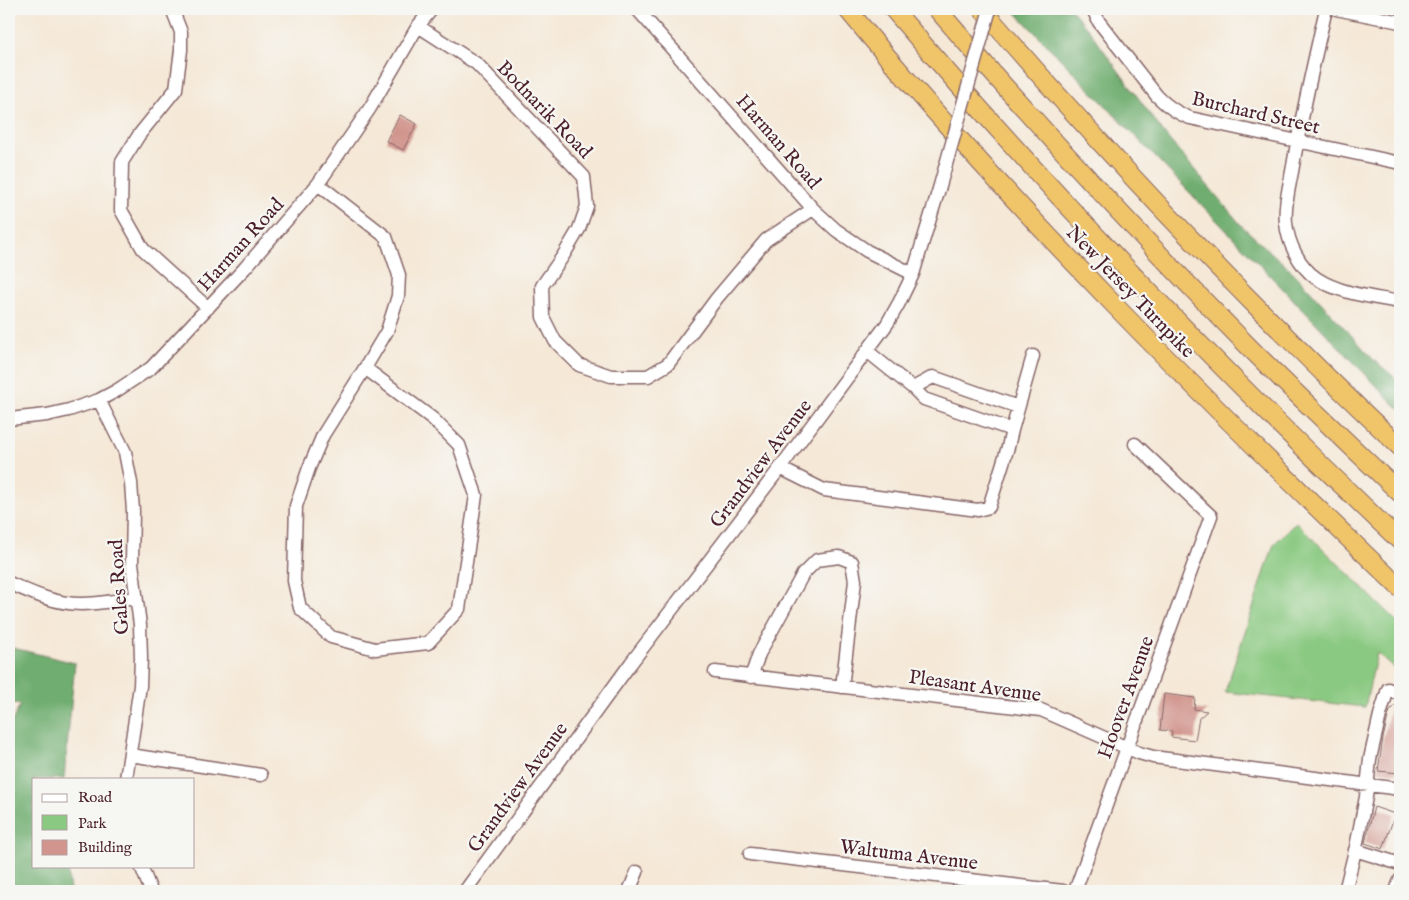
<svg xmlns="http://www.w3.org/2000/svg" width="1409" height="900" viewBox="0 0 1409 900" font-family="'IM FELL English',serif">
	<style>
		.green { fill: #8ac981; stroke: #6a7456 }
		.forest { fill: #6fad6f; stroke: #5c664d }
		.building { fill: #d1958d }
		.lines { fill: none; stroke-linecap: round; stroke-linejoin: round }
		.minor-casing { stroke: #866567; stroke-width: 15 }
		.highway-casing { stroke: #866567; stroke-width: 20 }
		.minor { stroke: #fff; stroke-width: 12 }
		.highway { stroke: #f0c469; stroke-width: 18 }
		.minor-bridge-casing { stroke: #866567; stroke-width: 15; stroke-linecap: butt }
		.minor-bridge { stroke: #fff; stroke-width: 12 }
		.labels { text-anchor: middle; stroke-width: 4.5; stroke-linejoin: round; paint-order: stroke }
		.street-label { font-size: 20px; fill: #4a1f2b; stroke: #f6f6f2 }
	</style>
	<rect width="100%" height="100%" fill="#f6f6f2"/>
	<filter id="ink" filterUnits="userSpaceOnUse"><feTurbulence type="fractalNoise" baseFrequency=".02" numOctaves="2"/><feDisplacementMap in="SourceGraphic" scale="10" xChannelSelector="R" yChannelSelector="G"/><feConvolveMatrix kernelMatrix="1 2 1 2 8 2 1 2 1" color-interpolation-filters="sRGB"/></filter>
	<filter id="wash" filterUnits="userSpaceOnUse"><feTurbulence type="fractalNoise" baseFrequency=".0096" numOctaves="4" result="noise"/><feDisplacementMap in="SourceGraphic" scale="20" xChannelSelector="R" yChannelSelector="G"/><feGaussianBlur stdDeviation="1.12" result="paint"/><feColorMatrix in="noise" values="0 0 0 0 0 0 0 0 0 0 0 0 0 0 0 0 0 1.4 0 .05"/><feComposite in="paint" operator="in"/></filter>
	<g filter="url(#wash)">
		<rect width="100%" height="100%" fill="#f5e8d7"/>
		<!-- green -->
		<path class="green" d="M1296 522 1400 625V673L1377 653 1365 707 1225 692 1274 544Z"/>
		<!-- forest -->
		<path class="forest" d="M1012 9H1071L1089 30 1166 136 1242 226 1295 274 1374 360 1400 382V410Z
			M9 647 75 663 64 779H34V866H67L70 890 69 891H9V727L20 705 9 702Z"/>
		<g id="blocks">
			<!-- building -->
			<path class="building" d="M400 115 417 124 403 150 386 141Z
				M1164 694 1195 698 1194 709 1207 711 1199 718 1195 740 1171 737 1172 731 1160 730Z
				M1399 702H1400V773L1378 771 1383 738 1388 717 1390 711Z
				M1374 807 1395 814 1383 849 1365 843Z"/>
		</g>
	</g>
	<g filter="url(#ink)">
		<use href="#blocks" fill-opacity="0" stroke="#866567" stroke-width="1"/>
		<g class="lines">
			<defs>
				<path id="minor" d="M172 9 181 32V50L176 89 139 135 122 162 121 210 143 249 208 308
					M637 9 813 209 836 230 867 251 913 274
					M1093 9 1099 22 1157 96C1167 106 1176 113 1190 118L1400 163
					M1326 9C1314 61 1302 113 1293 166 1290 184 1284 204 1286 223 1288 243 1299 266 1316 278 1340 294 1373 297 1400 302
					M1336 9 1400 22
					M418 26 477 64 584 177 587 206 579 229 563 256 542 286 543 317 555 341 579 365 611 376H648L668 364 717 298 766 240 813 209
					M318 184 386 237 399 275 398 296 387 331 365 368
					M867 351 913 388 924 399 1012 430
					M365 368 433 419 459 445 476 495 459 609 428 643 375 649 331 637 300 608 294 581 296 506 309 468 323 435Z
					M913 388 933 377 1018 407
					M99 400 125 452 131 483 133 511 132 563 140 625 141 658 140 686 126 779
					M9 419 47 415 69 410 99 400 116 391 151 368 244 269 318 184 370 108 418 26 432 9
					M780 468 824 490 978 510 989 507 1008 447 1012 430 1033 356
					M9 583C32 593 55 604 81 604 99 604 118 600 136 598
					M715 672 1041 710 1139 753 1153 757 1400 789
					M751 677 759 654 803 574 817 560 839 557 852 562 855 581 842 687
					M130 755 261 775
					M1355 850 1400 864
					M750 854 1063 891
					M141 866 151 891
					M465 891 631 663 780 468 887 324 899 303 913 274 939 189
					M629 891 637 872
					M1075 891 1211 516 1135 444
					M1345 891 1356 847 1366 797 1370 759 1380 715 1388 689 1400 694
					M1396 891 1400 880"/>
				<path id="highway" d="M847 9C1018 215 1208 403 1400 588
					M893 9C1052 196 1222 372 1400 541
					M937 9C1037 126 1142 238 1250 348 1299 397 1350 445 1400 493
					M982 9C1113 161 1254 309 1400 447"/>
			</defs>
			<!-- minor casing -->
			<use href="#minor" class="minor-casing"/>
			<!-- highway casing -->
			<use href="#highway" class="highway-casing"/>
			<!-- minor -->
			<use href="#minor" class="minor"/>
			<!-- highway -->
			<use href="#highway" class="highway"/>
			<defs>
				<path id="minor-bridge" d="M939 189 990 9"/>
			</defs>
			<!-- minor-bridge casing -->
			<use href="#minor-bridge" class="minor-bridge-casing"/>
			<!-- minor-bridge -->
			<use href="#minor-bridge" class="minor-bridge"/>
		</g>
	</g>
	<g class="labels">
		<!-- street labels -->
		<g class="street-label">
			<text transform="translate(545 109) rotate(46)" y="7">Bodnarik Road</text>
			<text transform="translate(1256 112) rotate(13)" y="7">Burchard Street</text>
			<text transform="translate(779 141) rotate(49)" y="7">Harman Road</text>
			<text transform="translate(240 244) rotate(-48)" y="7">Harman Road</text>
			<text transform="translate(1131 291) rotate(46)" y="7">New Jersey Turnpike</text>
			<text transform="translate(760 463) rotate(-53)" y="7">Grandview Avenue</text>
			<text transform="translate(118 587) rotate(-94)" y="7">Gales Road</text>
			<text transform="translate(975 685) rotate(8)" y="7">Pleasant Avenue</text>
			<text transform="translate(1125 697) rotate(-70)" y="7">Hoover Avenue</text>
			<text transform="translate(517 787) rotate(-54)" y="7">Grandview Avenue</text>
			<text transform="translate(909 854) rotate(7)" y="7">Waltuma Avenue</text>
		</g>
	</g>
	<!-- margin -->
	<rect width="1409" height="900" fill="none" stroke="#f6f6f2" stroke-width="30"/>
	<!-- legend -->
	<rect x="32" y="778" width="162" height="90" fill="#f6f6f2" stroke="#b1a0a2"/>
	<rect x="42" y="794" width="25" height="8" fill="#ffffff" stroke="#b1a0a2"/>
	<text x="78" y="802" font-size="15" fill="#4a1f2b">Road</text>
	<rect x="42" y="815" width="25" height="15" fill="#8ac981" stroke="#b1a0a2"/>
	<text x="78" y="828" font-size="15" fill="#4a1f2b">Park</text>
	<rect x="42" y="840" width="25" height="15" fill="#d1958d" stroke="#b1a0a2"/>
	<text x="78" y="852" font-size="15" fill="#4a1f2b">Building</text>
</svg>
